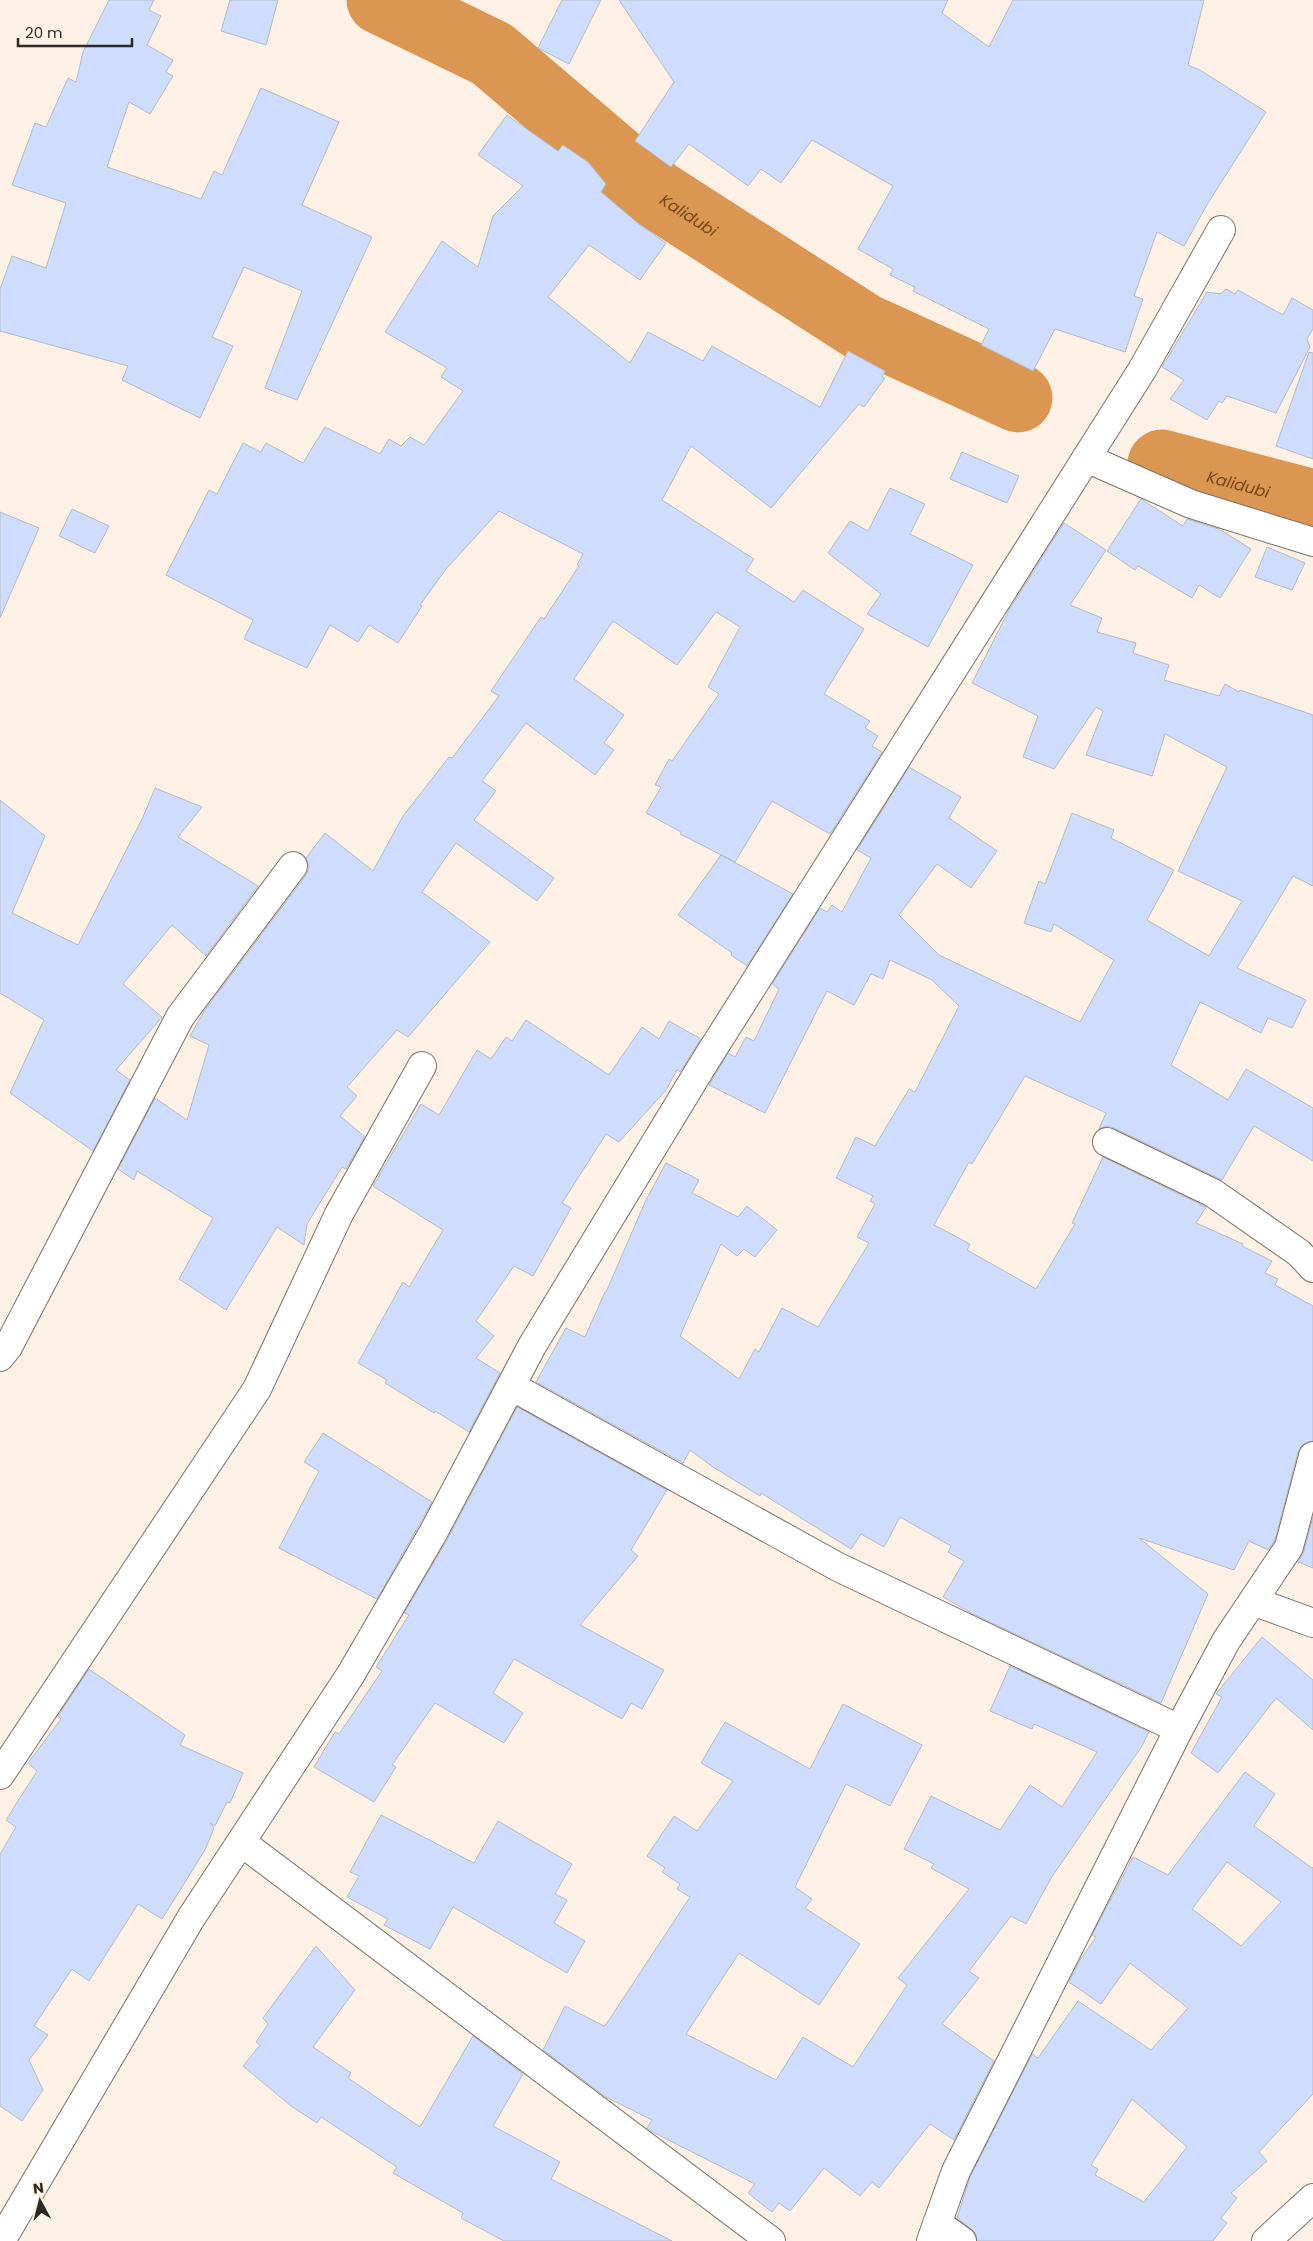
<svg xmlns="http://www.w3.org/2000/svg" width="1313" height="2241" viewBox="0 0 1313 2241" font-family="Poppins,sans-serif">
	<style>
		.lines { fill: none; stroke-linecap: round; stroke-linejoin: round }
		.river { stroke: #db9651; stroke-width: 69 }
		.building { fill: #cedcfd; stroke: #b4bac7; fill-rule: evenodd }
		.street-casing { stroke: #7a7067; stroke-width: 30 }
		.street { stroke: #fff; stroke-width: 28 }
		.labels { text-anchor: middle; stroke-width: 4; stroke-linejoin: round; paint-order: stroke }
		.water-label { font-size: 16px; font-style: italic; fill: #764815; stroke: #fdf1e6 }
	</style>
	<rect width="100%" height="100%" fill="#fdf1e6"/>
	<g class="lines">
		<!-- river -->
		<g class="river">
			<path id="s1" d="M381 0 492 54 656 194 863 327 1018 398"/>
			<path id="s2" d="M1162 464 1313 504"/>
		</g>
	</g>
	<!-- building -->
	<path class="building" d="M109 0H154L149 10 161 16 147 45 173 60 166 72 173 76 150 114 129 102 107 167 201 199 214 171 222 175 261 88 339 122 302 205 372 237 297 400 265 388 302 291 244 267 212 337 233 346 200 418 122 380 128 366 0 331V289L12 256 46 268 66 203 12 185 35 123 46 127 68 78 76 82 83 52Z
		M230 0H278L266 45 221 31Z
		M562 0H601L569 64 538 48Z
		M619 0H948L942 13 989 47 1013 0H1204L1188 65 1200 70 1266 112 1208 203 1184 246 1157 232 1134 296 1143 299 1125 352 1055 329 1033 371 981 345 989 329 913 291 915 287 890 275 893 269 858 249 893 186 812 140 781 183 761 169 748 186 689 144 671 167 635 141 674 82Z
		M507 115 558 151 563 145 588 162 606 184 601 192 639 224 666 243 640 280 589 245 548 297 630 363 648 332 703 361 712 346 820 407 848 351 885 371 882 377 885 378 864 407 859 404 771 508 691 446 662 500 754 559 746 571 794 602 803 590 864 629 824 694 870 721 865 728 878 736 872 746 882 752 830 834 772 801 735 862 680 834 681 832 646 813 661 787 655 785 669 759 672 761 719 694 708 687 740 627 716 612 677 665 613 621 574 679 624 715 604 743 614 750 595 775 526 723 482 781 496 791 474 820 554 878 537 901 456 843 422 892 490 942 408 1037 397 1030 347 1087 357 1096 340 1116 365 1137 346 1169 342 1167 307 1224 304 1245 277 1227 226 1310 179 1279 213 1218 137 1171 134 1180 118 1169 155 1098 187 1120 209 1045 190 1036 205 1010 306 875 309 867 306 858 325 833 373 871 403 816 449 757 452 758 499 696 491 691 541 617 544 619 579 566 577 565 583 554 499 511 446 569 420 605 422 606 398 643 369 625 358 642 330 625 307 668 244 639 253 620 166 575 209 490 217 494 243 443 261 452 266 443 303 463 325 427 380 454 389 439 401 446 410 437 424 445 463 391 441 377 447 368 385 332 442 241 478 267 493 216 523 186 478 155Z
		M1226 289 1235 294 1238 290 1283 315 1292 298 1313 310V329L1307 339 1310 347 1276 413 1227 396 1222 403 1219 401 1207 420 1170 399 1184 380 1162 367 1207 292 1220 294Z
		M1309 352 1313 353V459L1276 446Z
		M962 452 1019 476 1007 503 950 479Z
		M890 488 925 504 910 534 973 565 928 647 867 614 881 594 828 553 850 521 868 531Z
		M1141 499 1183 526 1187 519 1219 529 1251 549 1220 598 1199 585 1192 598 1138 566 1135 570 1107 551Z
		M72 509 109 526 95 553 59 536Z
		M0 512 39 528 0 618Z
		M1064 523 1106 550 1070 605 1102 618 1097 632 1136 643 1133 653 1169 665 1164 680 1219 696 1225 684 1239 692 1240 690 1313 715V886L1293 876 1237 968 1306 1000 1292 1028 1268 1018 1261 1033 1200 1002 1171 1065 1228 1100 1246 1069 1313 1108V1161L1254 1126 1222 1180 1114 1128 1106 1126 1099 1129 1106 1113 1025 1076 972 1164 969 1162 934 1225 970 1244 967 1250 1036 1289 1075 1224 1072 1223 1103 1157 1206 1207 1196 1223 1243 1244 1242 1246 1272 1261 1265 1273 1278 1279 1275 1285 1313 1306V1441L1302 1445 1298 1452 1275 1540 1268 1550 1249 1541 1234 1570 1139 1538 1208 1594 1161 1703 973 1614 943 1597 964 1561 948 1552 951 1546 900 1517 884 1547 861 1534 851 1549 761 1493 760 1496 713 1467 690 1450 683 1463 536 1382 566 1328 585 1337 605 1292H606L646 1200 666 1163 699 1180 692 1193 738 1217 747 1206 777 1230 755 1257 744 1249 737 1256 721 1244 680 1336 739 1379 755 1349 759 1352 782 1308 818 1327 869 1243 857 1237 875 1204 870 1201 873 1196 836 1178 856 1137 875 1146 909 1089 915 1092 959 1006 932 980 890 960 883 979 871 974 854 1005 827 991 765 1113 709 1085 728 1053 735 1057 746 1037 754 1041 779 989 772 984 820 908 827 912 832 905 842 912 871 858 857 850 909 767 961 797 949 818 997 851 971 888 937 864 899 915 939 955 1080 1022 1114 960 1054 924 1051 932 1024 923 1039 881 1045 884 1072 813 1114 830 1111 838 1174 870 1147 920 1209 956 1242 901 1178 871 1227 767 1165 734 1152 776 1086 755 1103 711 1096 707 1054 769 1023 757 1038 716 972 683 1009 610Z
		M1267 547 1305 563 1292 590 1255 577Z
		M155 788 202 807 178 837 258 886 206 956 172 925 123 984 162 1017 116 1070 130 1080 93 1151 10 1093 44 1020 0 993V800L45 836 12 913 78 945 143 817Z
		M721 855 793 894 747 966 731 955 732 953 678 915Z
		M526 1020 609 1075 642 1027 659 1039 669 1021 701 1039 680 1072 677 1070 666 1090 619 1142 606 1134 562 1203 571 1208 533 1276 514 1266 476 1321 494 1336 476 1358 500 1373 469 1432 435 1411 434 1413 385 1383 387 1380 358 1363 403 1282 409 1287 443 1230 373 1186 421 1104 439 1115 477 1050 491 1059 506 1037 512 1041Z
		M517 1407 667 1490 631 1550 638 1556 580 1625 664 1670 642 1709 631 1703 622 1719 514 1659 493 1693 523 1713 504 1743 435 1703 392 1765 396 1767 374 1802 314 1767 335 1732 339 1734 382 1671 376 1667 409 1615 404 1613 447 1540Z
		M323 1433 432 1502 377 1599 279 1548 319 1471 304 1462Z
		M1313 1517V1568L1298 1562 1304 1551Z
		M1262 1637 1313 1680V1730L1276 1698 1218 1773 1191 1753 1222 1697 1216 1694Z
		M1010 1666 1149 1732 1142 1746 1051 1878 1026 1924 1011 1916 969 1971 979 1978 942 2024 994 2061 954 2140 930 2124 879 2188 872 2182 860 2196 824 2168 790 2211 779 2203 772 2212 748 2193 755 2184 651 2131 647 2128 652 2120 606 2097 543 2050 565 2006 604 2026 607 2023 690 1897 677 1889 680 1884 662 1872 665 1868 647 1856 674 1816 697 1831 733 1781 701 1763 725 1722 810 1769 843 1704 922 1745 890 1806 846 1784 795 1887 812 1899 805 1908 860 1944 819 2005 739 1953 686 2034 776 2080 803 2037 853 2067 907 1985 898 1978 969 1889 931 1868 934 1864 904 1849 931 1796 1000 1830 1030 1785 1062 1807 1097 1752 1034 1724 1032 1729 990 1711Z
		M89 1669 185 1735 180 1745 243 1773 230 1803 227 1802 215 1826 210 1823 214 1828 205 1850 162 1919 138 1904 89 1981 72 1969 34 2026 48 2035 29 2060 43 2090 22 2121 0 2106V1854L16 1827 6 1820 37 1771 28 1763 61 1719 58 1716Z
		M1245 1772 1275 1794 1254 1826 1312 1868 1313 1867V2094L1259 2152 1267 2161 1231 2193 1237 2198 1221 2218 1227 2223 1213 2241H977L976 2234 971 2229 957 2218 970 2177 1032 2054 1038 2058 1078 2001 1151 2050 1188 2008 1130 1963 1101 2004 1069 1982 1080 1960 1096 1937 1092 1935 1133 1857 1168 1875ZM1227 1862 1281 1902 1241 1946 1192 1909ZM1132 2099 1187 2147 1144 2202 1095 2175 1098 2169 1091 2165Z
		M381 1815 474 1863 498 1821 572 1864 555 1894 567 1900 554 1923 585 1941 567 1973 453 1907 430 1949 384 1925 388 1919 347 1897 359 1876 350 1872Z
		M316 1946 355 1990 313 2047 351 2073 348 2078 420 2127 473 2036 523 2074 493 2126 560 2162 551 2179 672 2241H504L461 2218 463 2213 393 2173 397 2167 321 2117 317 2123 291 2106 243 2066 260 2045 256 2042 268 2024 263 2018Z"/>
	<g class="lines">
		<defs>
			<path id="street" d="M1086 458 1191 504 1313 542
				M1107 1142 1213 1193 1299 1253 1313 1268
				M0 1357 8 1347 180 1017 293 866
				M511 1386 838 1567 1179 1729
				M1253 1601 1313 1623
				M0 1775 257 1389 339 1214 422 1066
				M241 1842 771 2241
				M937 2223 962 2241
				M1 2241 191 1918 351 1674 433 1533 532 1346 704 1063 1142 370 1221 230
				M931 2241 956 2171 1179 1729 1226 1641 1289 1547 1313 1456
				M1266 2241 1313 2198"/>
		</defs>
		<!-- street casing -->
		<use href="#street" class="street-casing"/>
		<!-- street -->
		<use href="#street" class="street"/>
	</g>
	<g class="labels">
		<!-- water labels -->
		<g class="water-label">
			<text dy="6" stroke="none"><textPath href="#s1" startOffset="378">Kalidubi</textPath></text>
			<text dy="6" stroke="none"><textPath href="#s2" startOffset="79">Kalidubi</textPath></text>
		</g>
	</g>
	<!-- north arrow -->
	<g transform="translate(40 2201) rotate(353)" stroke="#fdf1e6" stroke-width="4" paint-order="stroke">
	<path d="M0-4L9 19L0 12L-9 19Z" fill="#2e2925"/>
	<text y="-8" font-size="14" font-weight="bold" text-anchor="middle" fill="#2e2925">N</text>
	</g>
	<!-- scale -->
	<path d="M18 38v8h114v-8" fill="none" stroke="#2e2925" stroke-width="2.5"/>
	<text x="25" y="38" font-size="15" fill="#2e2925" stroke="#fdf1e6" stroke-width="4" paint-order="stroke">20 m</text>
</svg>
